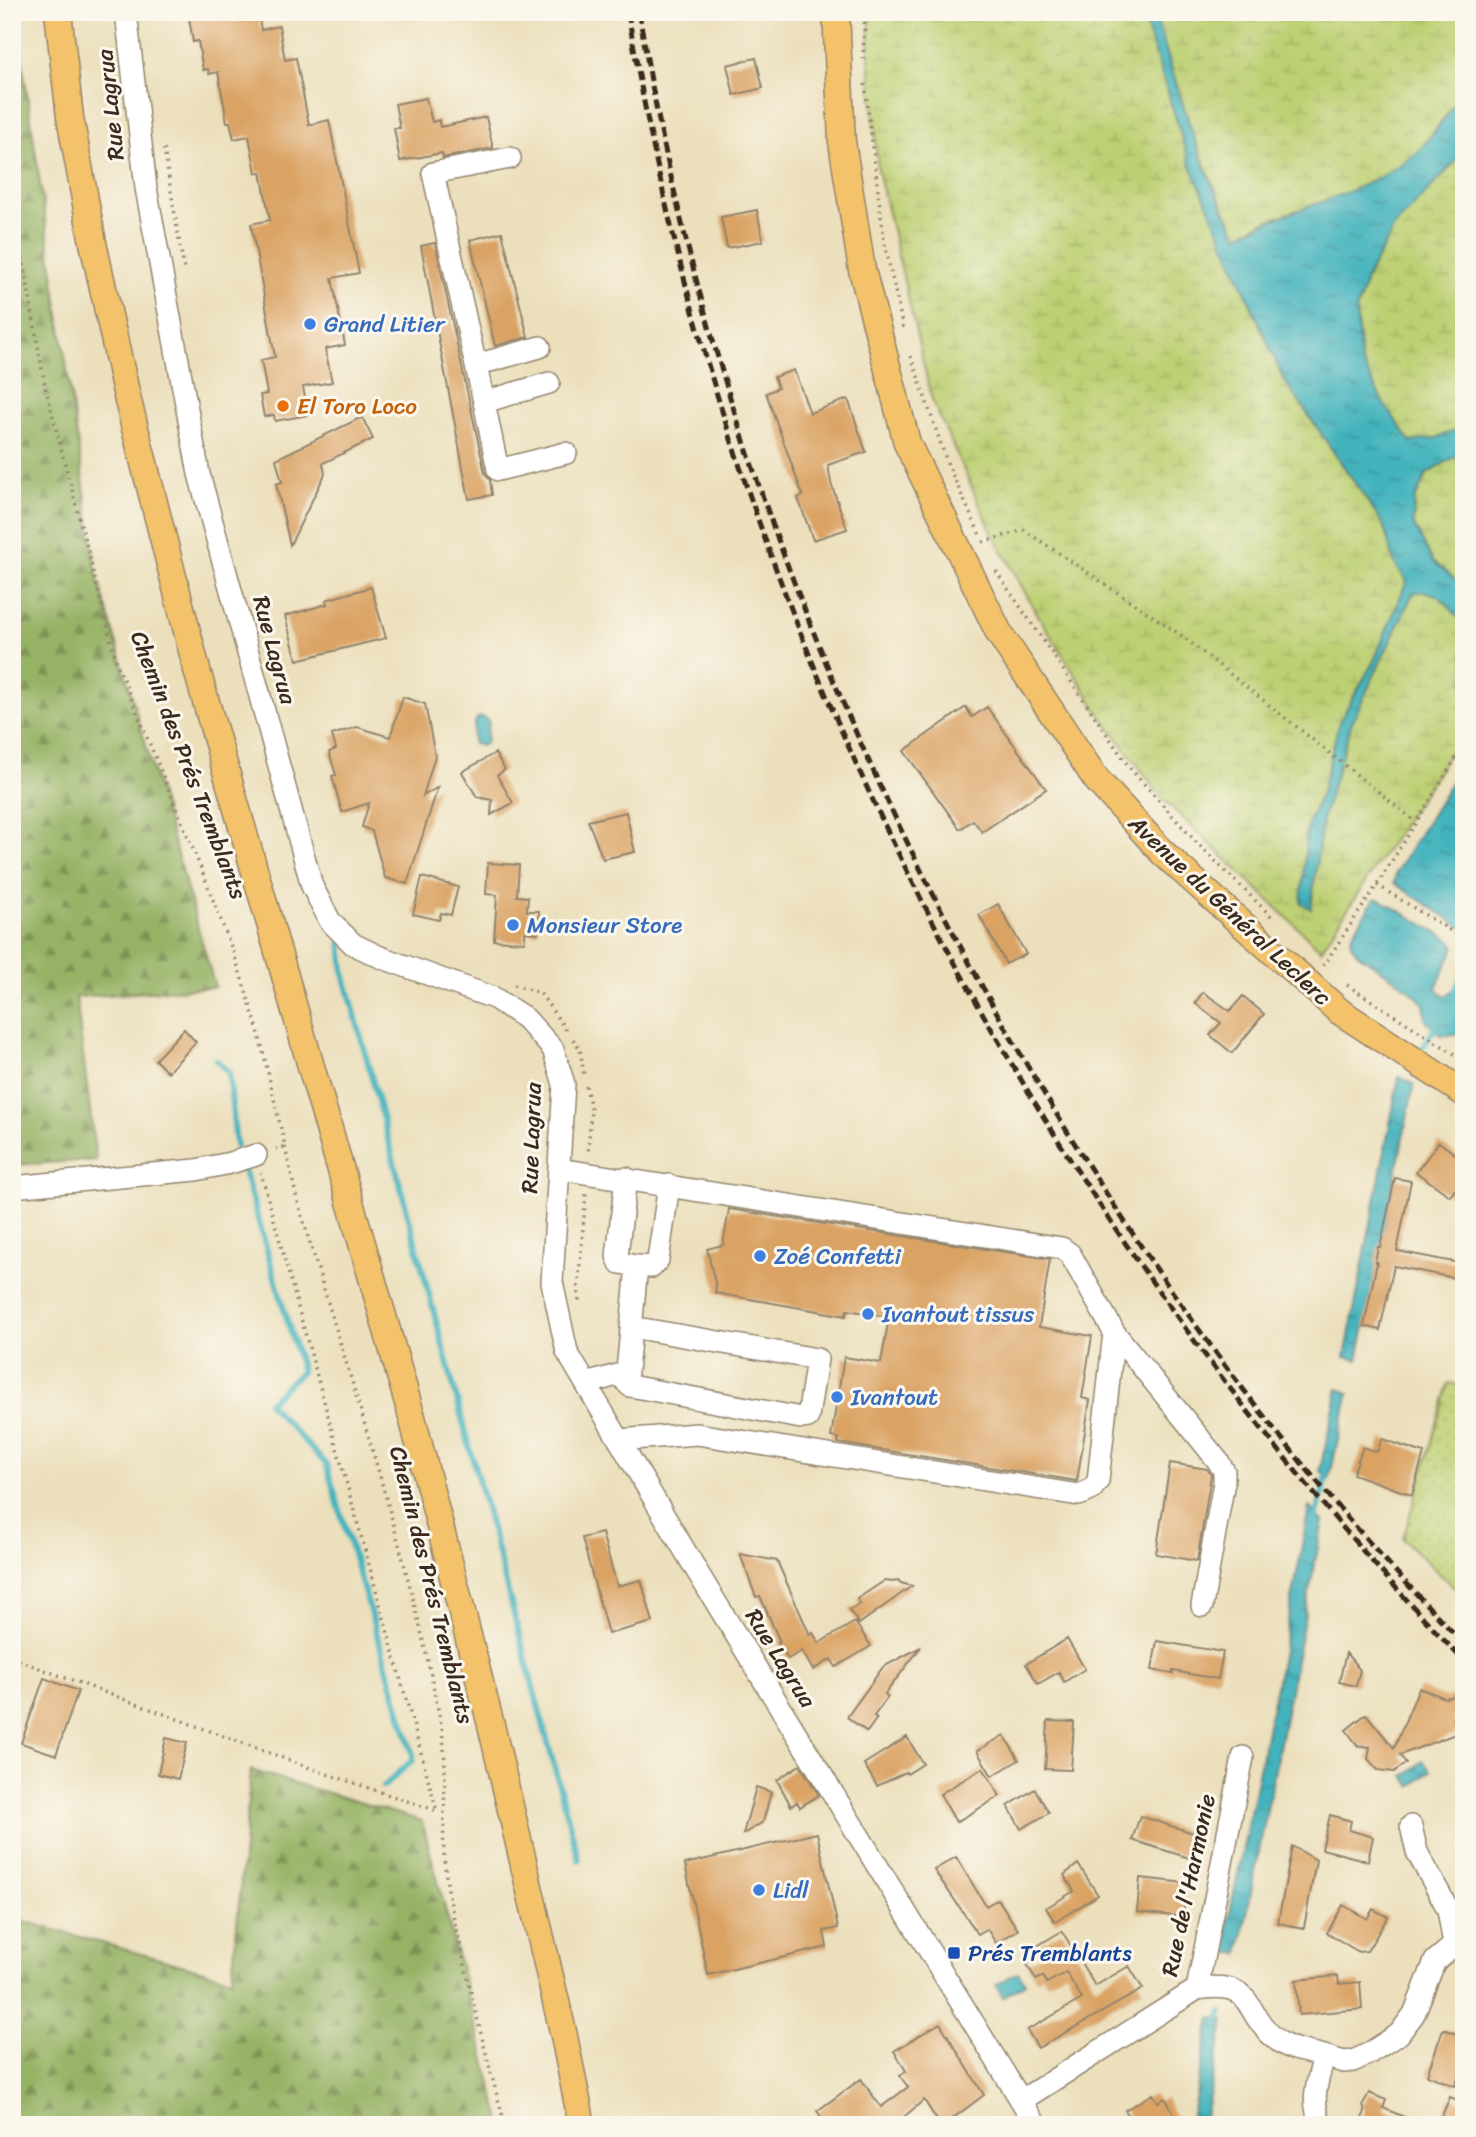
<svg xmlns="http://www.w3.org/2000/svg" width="1476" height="2137" viewBox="0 0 1476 2137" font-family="Sriracha,sans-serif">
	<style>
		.grass { fill: url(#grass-dots); stroke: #7c7d48; stroke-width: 2 }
		.forest { fill: url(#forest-firs); stroke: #686e42; stroke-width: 2 }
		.wetland { fill: url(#wetland-marsh); stroke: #7c7d48; stroke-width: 2 }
		.water { fill: url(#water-ripples); stroke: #3f6e6e; stroke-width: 2 }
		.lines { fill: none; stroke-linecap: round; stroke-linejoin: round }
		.stream { stroke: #43b3bd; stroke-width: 6 }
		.building { fill: #daa364 }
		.minor-casing { stroke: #93846d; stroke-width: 24 }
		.major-casing { stroke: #93846d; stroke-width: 29 }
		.path { stroke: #93846d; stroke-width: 3.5; stroke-dasharray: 2 5; stroke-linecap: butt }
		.minor { stroke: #fff; stroke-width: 21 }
		.major { stroke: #f3c26a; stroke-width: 26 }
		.rail { stroke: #3b2a1e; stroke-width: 5; stroke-dasharray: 10 5; stroke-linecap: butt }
		.shop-dot { fill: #3f7fe0; stroke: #fbf7ec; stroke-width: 2.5 }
		.food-dot { fill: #e8710a; stroke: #fbf7ec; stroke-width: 2.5 }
		.transit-dot { fill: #1a4fb4; stroke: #fbf7ec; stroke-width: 2.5 }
		.labels { text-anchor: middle; stroke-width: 6; stroke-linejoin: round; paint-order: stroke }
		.street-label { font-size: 23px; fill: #3b2a1e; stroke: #fbf7ec }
		.shop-label { font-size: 23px; fill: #366cbe; stroke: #fbf7ec; text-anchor: start }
		.food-label { font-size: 23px; fill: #c56008; stroke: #fbf7ec; text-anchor: start }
		.transit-label { font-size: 23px; fill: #164399; stroke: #fbf7ec; text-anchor: start }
	</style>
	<defs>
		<pattern id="grass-dots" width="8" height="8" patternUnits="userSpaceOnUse" patternTransform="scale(1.75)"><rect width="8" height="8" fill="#bdd073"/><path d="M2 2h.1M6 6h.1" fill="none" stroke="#a3b363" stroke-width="1.8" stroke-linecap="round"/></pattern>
		<pattern id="forest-firs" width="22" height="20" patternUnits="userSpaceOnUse" patternTransform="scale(1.75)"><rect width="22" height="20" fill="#96b265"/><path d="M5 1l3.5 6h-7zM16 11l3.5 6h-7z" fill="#7c9153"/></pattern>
		<pattern id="wetland-marsh" width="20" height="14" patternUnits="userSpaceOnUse" patternTransform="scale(1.75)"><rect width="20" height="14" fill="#bdd073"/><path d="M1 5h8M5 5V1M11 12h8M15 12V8" fill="none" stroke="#a3b363"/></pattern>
		<pattern id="water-ripples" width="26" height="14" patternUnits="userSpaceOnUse" patternTransform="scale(1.75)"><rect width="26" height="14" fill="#43b3bd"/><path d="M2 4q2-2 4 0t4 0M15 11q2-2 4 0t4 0" fill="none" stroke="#399299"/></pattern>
	</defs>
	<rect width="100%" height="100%" fill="#fbf7ec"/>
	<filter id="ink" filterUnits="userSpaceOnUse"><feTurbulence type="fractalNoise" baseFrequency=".0143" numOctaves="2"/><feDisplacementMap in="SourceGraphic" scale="14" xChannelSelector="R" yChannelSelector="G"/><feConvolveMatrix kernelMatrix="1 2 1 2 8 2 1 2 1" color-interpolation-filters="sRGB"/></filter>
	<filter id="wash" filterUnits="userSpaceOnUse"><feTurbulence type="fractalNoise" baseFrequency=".00686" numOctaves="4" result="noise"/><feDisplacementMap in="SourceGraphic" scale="28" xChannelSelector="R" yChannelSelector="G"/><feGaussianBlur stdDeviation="1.57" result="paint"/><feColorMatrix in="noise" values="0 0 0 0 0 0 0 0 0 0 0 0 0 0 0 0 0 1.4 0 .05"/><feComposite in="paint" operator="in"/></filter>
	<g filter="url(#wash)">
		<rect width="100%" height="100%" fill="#ebdfbc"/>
		<!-- grass -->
		<path class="grass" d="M1449 1383 1464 1386V1597L1403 1539Z"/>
		<!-- forest -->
		<path class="forest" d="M12 12H15L97 575 215 987 76 997 96 1160 12 1165Z
			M251 1770 422 1821 502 2125H12V1918L232 1979Z"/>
		<!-- wetland -->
		<path class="wetland" d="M870 12H1142L1191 166 1283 378 1383 524 1395 564 1407 581 1374 661 1339 722 1323 788 1307 826 1311 908 1322 820 1352 722 1413 593C1440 586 1449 607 1464 625V731L1321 950 1161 797 1101 716 1033 607 993 534 932 400 878 170 869 57Z
			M1154 12H1464V91L1420 150 1386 174 1340 196 1263 222 1238 235C1199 165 1178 88 1154 12Z
			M1464 149V427L1436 438 1411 442 1384 405 1361 361 1356 312 1366 279 1394 227 1454 163Z
			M1464 451V587L1432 560 1413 523 1415 498 1427 474Z"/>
		<!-- water -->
		<path class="water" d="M1142 12H1154C1178 87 1198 167 1238 235 1297 205 1366 196 1418 151 1434 136 1450 109 1464 91V149L1454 163 1394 227 1366 279 1356 312 1361 361 1384 404 1411 442 1436 438 1464 427V451L1427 474 1415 498 1413 523 1432 560 1464 587V625C1449 607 1439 586 1413 593L1352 722 1322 820 1311 909 1301 903 1307 826 1323 788 1339 722 1374 661 1407 581 1395 564 1383 524 1283 378 1191 166Z
			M483 717 489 722 486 743 481 746 474 744C471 738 474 724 477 718Z
			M1464 762V929L1394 883 1396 872Z
			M1374 899H1379L1449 939 1455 946 1436 988 1446 996 1464 981V1035H1441L1426 1021 1424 1004 1409 989 1357 953 1351 944V937Z
			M1399 1077 1414 1084 1358 1360 1345 1357Z
			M1338 1389 1349 1393 1329 1479 1320 1470Z
			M1309 1507 1323 1521 1239 1954 1222 1952 1281 1661Z
			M1423 1761 1431 1771 1412 1786 1404 1776Z
			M1018 1972 1025 1983 1003 1997 996 1985Z
			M1211 2018 1225 2020 1203 2125H1190Z"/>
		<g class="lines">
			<!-- stream -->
			<path class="stream" d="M341 941 344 973 579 1860
				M1453 996 1464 972
				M1418 1056 1437 1024
				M216 1060 229 1073 236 1146
				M242 1164 301 1368V1372L268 1403 326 1464 413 1755V1760L383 1787
				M1315 1523 1328 1469
				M1219 2024 1222 2012"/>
		</g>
		<g id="blocks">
			<!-- building -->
			<path class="building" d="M188 12H258L261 30 279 26 285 60 296 58 309 125 329 120 359 273 332 278 345 345 325 349 332 382 303 387 308 415 275 421 274 415 264 417 260 395 267 394 261 360 275 357 251 224 270 220 261 172 256 173 249 136 234 139 230 122H227L218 72 209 74 208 69 203 70 198 41 193 42Z
				M756 58 763 88 734 95 727 65Z
				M426 98 432 122 439 120 440 127 486 117 493 148 443 158 442 153 400 161 394 128H400L395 104Z
				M757 210 763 241 727 248 721 217Z
				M502 232 528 337 495 346 470 240Z
				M435 243 485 473 490 480 492 495 469 499 421 246Z
				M794 370 810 413 848 399 866 452 828 465 831 483 847 529 813 540 798 498 803 496 766 393 778 388 774 377Z
				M362 417 373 439 323 463 325 474 290 545 276 484 282 482 276 459Z
				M371 587 386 638 297 660 285 616 327 604 326 600Z
				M403 697 425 704 435 756 423 796 438 787 407 884 385 878 372 831 362 827 369 803 342 812 332 776 336 775 329 752 336 749 332 735 357 727 390 737Z
				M966 707 972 717 987 707 1046 789 982 832 973 820 960 829 904 751Z
				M495 753 505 770 497 775 513 803 491 815 492 800 477 797 462 772Z
				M626 812 635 852 603 859 588 821Z
				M488 863 519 865 517 896 528 897 527 911H539L538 933 525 932V942L494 940 497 895 486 894Z
				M422 877 458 887 451 915 441 913 439 920 413 914Z
				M998 904 1026 954 1006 964 979 915Z
				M1203 992 1230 1011 1243 996 1264 1014 1232 1053 1210 1035 1221 1023 1195 1003Z
				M184 1029 196 1042 168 1072 155 1060Z
				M1439 1142 1464 1161V1197L1455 1190 1450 1196 1416 1172Z
				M1395 1178 1411 1181 1397 1251 1464 1264V1280L1394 1266 1380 1330 1364 1326 1377 1262H1375L1378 1247H1380Z
				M729 1209 1050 1259 1039 1327 1092 1336 1082 1398 1090 1400 1077 1481 838 1443 839 1438 831 1437 844 1357 881 1363 889 1317 847 1310 846 1316 715 1293 716 1287 707 1249 723 1245Z
				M1382 1439 1424 1453 1412 1495 1353 1474 1363 1447 1377 1452Z
				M1170 1463 1207 1469 1211 1475 1197 1561 1156 1554Z
				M602 1533 617 1586 641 1580 653 1622 608 1634 582 1538Z
				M740 1554 777 1561 810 1635 813 1633 819 1643 855 1622 871 1646 836 1667 831 1659 813 1670 802 1651 788 1659 778 1643 780 1642 760 1596 756 1597Z
				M898 1580 901 1583 912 1586 859 1624 849 1610 860 1604 857 1599 884 1581 894 1582Z
				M1067 1639 1085 1669 1064 1682 1059 1672 1038 1684 1026 1664Z
				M1157 1641 1223 1652 1218 1679 1173 1671V1674L1152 1670Z
				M921 1647 885 1694 888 1697 874 1716 877 1718 867 1732 847 1717 883 1667Z
				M1346 1653 1360 1670 1356 1686 1339 1682Z
				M44 1678 78 1691 56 1755 21 1743Z
				M1419 1688 1445 1698 1456 1696 1462 1712 1453 1716 1458 1733 1400 1755 1406 1763 1394 1772 1378 1770 1368 1759 1370 1747 1358 1746 1346 1730 1366 1714 1394 1748Z
				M1048 1721 1074 1722 1071 1770 1045 1769Z
				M1004 1735 1019 1760 992 1776 977 1751Z
				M907 1737 923 1764 907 1774 906 1772 877 1786 864 1764Z
				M166 1738 187 1743 178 1779 158 1774Z
				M800 1765 819 1795 800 1807 797 1802 791 1806 777 1780Z
				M983 1768 1000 1796 956 1822 940 1794Z
				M756 1787 771 1792 763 1822 743 1834Z
				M1035 1789 1049 1813 1021 1829 1008 1806Z
				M1330 1815 1351 1821 1349 1830 1373 1837 1368 1861 1322 1849Z
				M1140 1816 1196 1834 1189 1858 1132 1840Z
				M817 1833 838 1928 824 1931 827 1947 708 1975 685 1864Z
				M1292 1846 1316 1860 1304 1928 1278 1923Z
				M956 1857 986 1906 998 1899 1018 1930 996 1943 987 1929 978 1934 934 1870Z
				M1078 1864 1098 1895 1055 1922 1046 1908 1074 1891 1064 1875Z
				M1140 1878 1186 1883 1183 1917 1137 1912Z
				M1343 1905 1367 1919 1373 1909 1388 1917 1367 1951 1359 1952 1327 1933Z
				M1062 1931 1095 1986 1129 1966 1143 1989 1038 2048 1027 2030 1082 1999 1066 1972 1047 1983 1043 1976 1036 1980 1027 1964 1042 1955 1037 1946Z
				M1338 1976 1339 1984 1360 1982 1362 2009 1299 2015 1296 1980Z
				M940 2023 984 2095 944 2125H940L924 2100 894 2125H827L817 2111 861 2079 881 2107 908 2087 900 2076 906 2071 894 2051Z
				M1443 2029 1464 2037V2062L1455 2086 1427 2075Z
				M1369 2093 1386 2100 1383 2108 1423 2125H1359L1365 2112 1363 2105Z
				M1153 2094 1158 2102 1165 2098 1181 2125H1134L1125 2110Z
				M1450 2097 1464 2103V2107L1456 2125H1438Z"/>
		</g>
	</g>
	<g filter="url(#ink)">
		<use href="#blocks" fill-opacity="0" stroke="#93846d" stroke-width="2"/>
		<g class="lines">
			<defs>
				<path id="minor" d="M126 12 146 188 199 474 312 886 330 921 353 944 380 957 494 998 525 1018 553 1049 564 1084 552 1282 567 1352 701 1578 1036 2125
					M510 158 433 173 484 402 549 383
					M476 365 540 347
					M484 402 498 470 566 453
					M559 1169 1062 1248 1070 1254 1114 1332 1218 1461 1224 1471V1482L1202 1606
					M626 1178 617 1256 620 1263 637 1266 626 1382 630 1386 801 1418 808 1417 817 1359 631 1327
					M12 1187 196 1170 230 1163 256 1155
					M637 1266 652 1267 658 1260 669 1185
					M586 1384 627 1372
					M619 1440 697 1434 1079 1495 1091 1490 1098 1481 1114 1332
					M1411 1826 1417 1852 1448 1909 1454 1945 1464 1946
					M1197 1989 1243 1757
					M1324 2056 1344 2062 1353 2061 1368 2054 1399 2034 1414 2014 1435 1961 1454 1945
					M1022 2100 1197 1989C1258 1979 1241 2013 1277 2040 1289 2050 1309 2052 1324 2056 1318 2080 1309 2101 1322 2125"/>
				<path id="major" d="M58 12 70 117 93 243 128 401 198 674 412 1417 492 1729 564 2036 582 2125
					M836 12 842 142 862 270 907 443 999 633 1096 779 1164 854 1339 1011 1464 1093"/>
			</defs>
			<!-- minor casing -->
			<use href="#minor" class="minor-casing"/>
			<!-- major casing -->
			<use href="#major" class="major-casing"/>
			<!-- path -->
			<path class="path" d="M863 59 865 12
				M865 84 884 240 904 332
				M164 149 184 269
				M12 195 45 386 117 664 204 876 235 957 258 1030 285 1146 276 1149
				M911 356 948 465 980 535
				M983 542 1024 530 1181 635 1415 821
				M996 571 1129 767 1196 842 1274 919
				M1377 885 1464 939
				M1323 966 1377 885 1464 745
				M514 985 540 993 566 1030
				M1347 985 1464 1060
				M573 1039 580 1049 584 1075
				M586 1086 591 1109 588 1154
				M285 1147 296 1195C347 1371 407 1546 441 1725 450 1772 440 1820 445 1867 448 1899 457 1930 464 1961 476 2016 490 2070 505 2125
				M579 1301 578 1287 586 1194
				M12 1658 321 1772 437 1811 261 1173"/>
			<!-- minor -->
			<use href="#minor" class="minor"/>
			<!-- major -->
			<use href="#major" class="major"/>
			<!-- rail -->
			<path class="rail" d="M628 12C728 630 1032 1211 1464 1661
				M639 12C702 399 848 771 1051 1105 1133 1240 1223 1371 1326 1492 1370 1545 1417 1595 1464 1644"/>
		</g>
	</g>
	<!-- markers -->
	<g class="shop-dot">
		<circle cx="310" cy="324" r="7"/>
		<circle cx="513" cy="925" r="7"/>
		<circle cx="760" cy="1256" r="7"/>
		<circle cx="868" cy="1314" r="7"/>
		<circle cx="837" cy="1397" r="7"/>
		<circle cx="759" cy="1890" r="7"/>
	</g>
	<circle class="food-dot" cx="283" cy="406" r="7"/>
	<rect class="transit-dot" x="947" y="1946" width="14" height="14" rx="3.5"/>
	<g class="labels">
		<!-- street labels -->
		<g class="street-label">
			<text transform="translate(110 105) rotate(-96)" y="8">Rue Lagrua</text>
			<text transform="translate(275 650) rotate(75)" y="8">Rue Lagrua</text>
			<text transform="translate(189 765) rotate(69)" y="8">Chemin des Prés Tremblants</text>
			<text transform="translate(1230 910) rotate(43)" y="8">Avenue du Général Leclerc</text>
			<text transform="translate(531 1138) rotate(-88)" y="8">Rue Lagrua</text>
			<text transform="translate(432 1585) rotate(76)" y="8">Chemin des Prés Tremblants</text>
			<text transform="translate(781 1658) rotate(58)" y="8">Rue Lagrua</text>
			<text transform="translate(1188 1885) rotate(-78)" y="8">Rue de l'Harmonie</text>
		</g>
		<!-- shop labels -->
		<g class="shop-label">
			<text x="324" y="332">Grand Litier</text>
			<text x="527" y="933">Monsieur Store</text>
			<text x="774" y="1264">Zoé Confetti</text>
			<text x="882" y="1322">Ivantout tissus</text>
			<text x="851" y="1405">Ivantout</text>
			<text x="773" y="1898">Lidl</text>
		</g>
		<!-- food labels -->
		<g class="food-label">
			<text x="297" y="414">El Toro Loco</text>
		</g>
		<!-- transit labels -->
		<g class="transit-label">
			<text x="968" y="1961">Prés Tremblants</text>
		</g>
	</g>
	<!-- margin -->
	<rect width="1476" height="2137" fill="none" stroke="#fbf7ec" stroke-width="42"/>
</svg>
